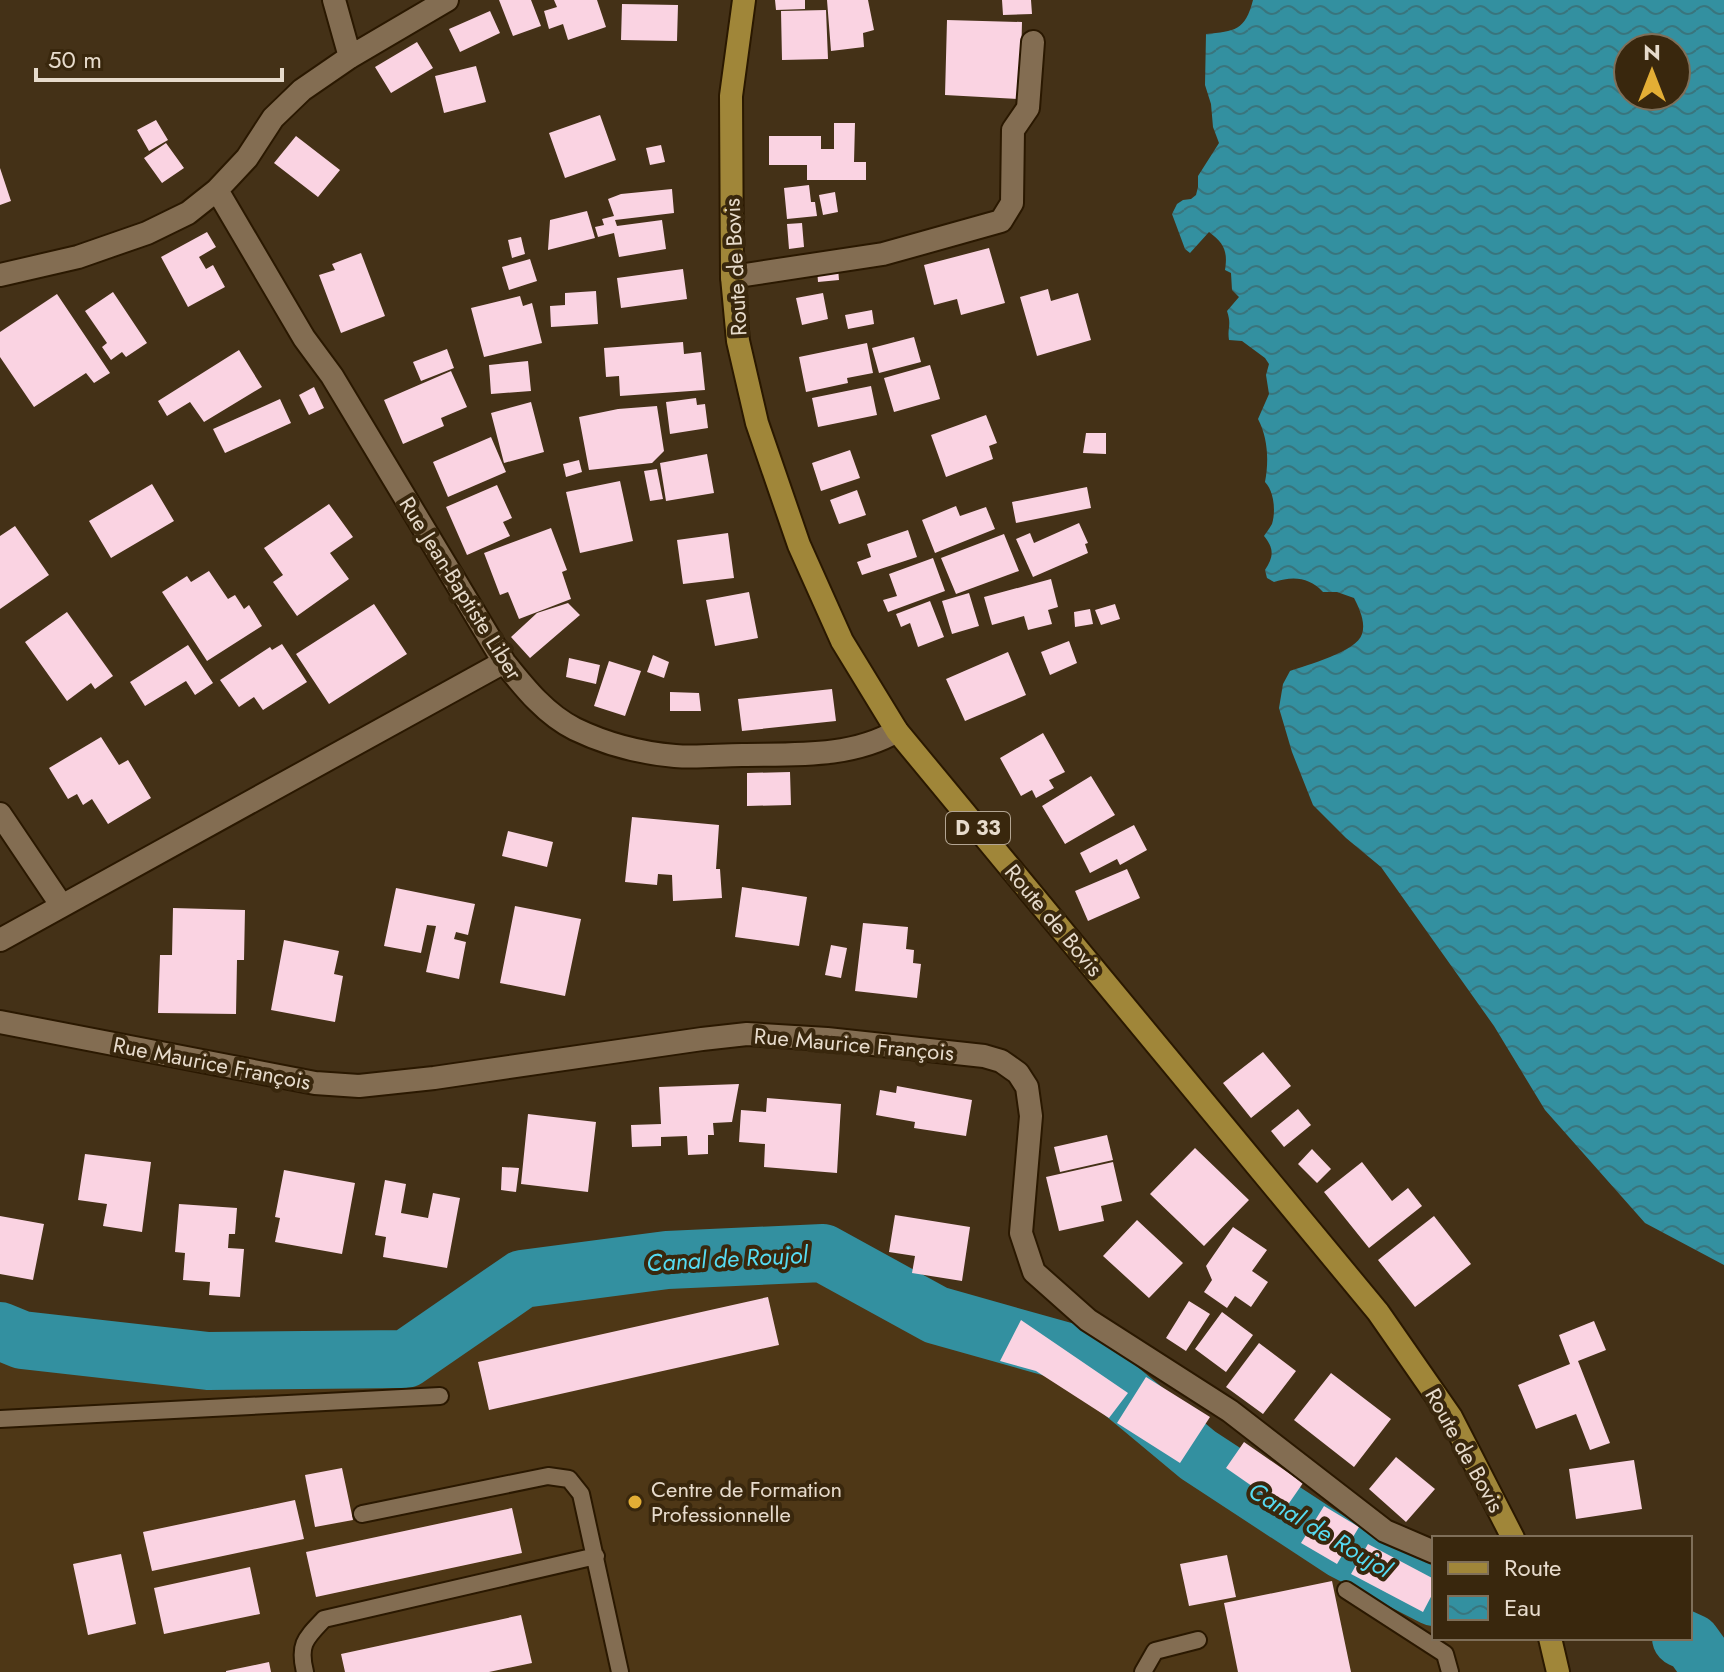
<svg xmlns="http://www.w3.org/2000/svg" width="1724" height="1672" viewBox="0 0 1724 1672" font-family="Jost,sans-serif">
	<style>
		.built { fill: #4e3716 }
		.water { fill: url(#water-waves); fill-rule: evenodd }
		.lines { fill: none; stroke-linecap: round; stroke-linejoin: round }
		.river { stroke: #3390a0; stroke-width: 58 }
		.building { fill: #fad3e2 }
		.service-casing { stroke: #2a1800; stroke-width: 20 }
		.minor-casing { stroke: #2a1800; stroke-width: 26 }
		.primary-casing { stroke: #2a1800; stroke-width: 26 }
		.service { stroke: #836d52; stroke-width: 16 }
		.minor { stroke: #836d52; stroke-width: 22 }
		.primary { stroke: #a08639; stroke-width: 22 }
		.poi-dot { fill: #e3ae35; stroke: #39270d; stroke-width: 3 }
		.labels { text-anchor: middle; stroke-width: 8; stroke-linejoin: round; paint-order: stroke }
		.shield { fill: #39270d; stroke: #b3a593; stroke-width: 2 }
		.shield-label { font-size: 20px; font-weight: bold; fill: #e7dbcc }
		.street-label { font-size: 22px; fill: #e7dbcc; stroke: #39270d }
		.poi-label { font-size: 22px; fill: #e7dbcc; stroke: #39270d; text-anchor: start }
		.water-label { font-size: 24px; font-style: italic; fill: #56dbf2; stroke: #39270d }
	</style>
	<defs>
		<pattern id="water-waves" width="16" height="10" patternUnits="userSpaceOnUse" patternTransform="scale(2)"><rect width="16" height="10" fill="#3390a0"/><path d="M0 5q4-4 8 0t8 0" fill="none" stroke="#39757d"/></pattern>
	</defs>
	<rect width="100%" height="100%" fill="#443117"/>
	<!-- built -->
	<path class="built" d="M823 1253 936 1315 1078 1355 1198 1455 1343 1550 1434 1597V1638H1550L1558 1672H0V1331L22 1340 208 1361 406 1359 522 1279 667 1260Z"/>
	<!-- water -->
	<path class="water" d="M1253 0H1724V1265L1645 1223 1545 1110 1494 1026 1381 867 1346 838 1313 805 1292 752 1279 708 1283 684 1290 671C1306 665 1357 652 1362 634 1366 622 1359 608 1354 598L1337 592H1323C1309 577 1293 576 1274 582L1267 578 1265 570C1274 557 1274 548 1264 536 1266 533 1271 526 1272 524 1276 511 1274 491 1265 482 1269 461 1268 438 1258 419L1269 394 1266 375 1269 364 1265 358 1242 341 1229 340C1227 327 1232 326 1227 311L1239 297 1232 290 1231 273 1225 270C1228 251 1224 243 1209 232L1190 253 1185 249 1172 214 1177 204 1183 200 1191 199 1196 195 1198 187V176L1219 143 1213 127 1211 104 1205 85 1206 34C1235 31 1245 31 1253 0ZM1628 48H1676V96H1628Z"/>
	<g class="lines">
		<!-- river -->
		<path class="river" d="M0 1331 22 1340 208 1361 406 1359 522 1279 667 1260 823 1253 936 1315 1078 1355 1198 1455 1343 1550 1434 1597
			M1681 1638 1692 1643 1713 1672"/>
	</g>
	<!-- building -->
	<path class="building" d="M499 0H531L541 26 513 36Z
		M554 0H597L606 27 568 40 563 24 549 29 544 11 557 7Z
		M775 0H805V9L776 10Z
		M827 0H868L874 30 863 33 864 47 831 51Z
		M1002 0H1031L1032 14 1003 15Z
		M622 4 678 5 677 41 621 40Z
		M826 10 828 59 782 60 781 11Z
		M490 11 500 33 460 52 449 29Z
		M947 20 1022 22 1020 99 945 95Z
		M417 42 433 68 391 93 375 67Z
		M476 66 486 102 444 113 435 76Z
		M600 115 616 160 565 178 549 133Z
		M156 120 168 140 149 151 137 130Z
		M834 123H855L854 162H866V180H807V165H769V136H821V149H834Z
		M296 136 340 170 318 197 274 163Z
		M166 143 184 168 162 183 144 158Z
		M661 145 665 162 650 165 646 148Z
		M0 168 11 201 0 205Z
		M809 185 811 202H815L817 216 787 219 784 188Z
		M672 189 674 213 615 220 617 226 662 220 666 249 619 257 614 233 598 237 595 227 604 225 602 219 614 216 608 199 621 194Z
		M835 192 838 212 823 215 819 195Z
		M587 211 595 238 548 250 550 220Z
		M802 223 804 247 789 249 787 224Z
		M207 232 216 247 199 257 206 269 213 265 225 287 188 307 161 257Z
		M521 237 525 254 512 258 508 240Z
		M989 248 1005 303 961 315 957 299 934 305 924 265Z
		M361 253 385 316 341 333 319 275 335 270 332 264Z
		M530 259 537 281 509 290 502 267Z
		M838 268 839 280 818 282 817 269Z
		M683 269 687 299 621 308 617 278Z
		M1048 289 1051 301 1078 293 1091 340 1037 356 1020 297Z
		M596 291 598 324 551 327 550 306 565 305V293Z
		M113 292 147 343 126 357 122 352 111 360 102 347 107 343 85 311Z
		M823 293 828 319 802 325 796 298Z
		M57 294 110 373 94 383 86 373 34 407 0 357V332Z
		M520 296 523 306 532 303 542 343 484 357 471 308Z
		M872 310 874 324 848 329 845 315Z
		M914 337 921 362 879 373 872 348Z
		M683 342 684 354 701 352 705 390 620 396 619 376 606 377 604 348Z
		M867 343 873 373 847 378 848 383 806 392 799 357Z
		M447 349 454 368 421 381 413 362Z
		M239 350 262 387 204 422 190 402 167 416 158 401Z
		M528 361 531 391 491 394 489 365Z
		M930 365 940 399 894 412 884 378Z
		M451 371 467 407 441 418 444 426 403 444 384 400Z
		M871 386 877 415 818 427 812 398Z
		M314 387 324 408 309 415 299 395Z
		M696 398 697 405 705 404 708 428 670 434 666 402Z
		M280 399 291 423 225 453 213 429Z
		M531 402 544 452 504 463 491 413Z
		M657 406 664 451 652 463 589 470 579 417 618 409Z
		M986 415 997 443 989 446 993 459 946 477 931 435Z
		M1086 433H1106V454L1083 453Z
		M491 437 506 472 448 497 433 462Z
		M850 450 860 478 821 491 812 463Z
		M707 454 714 493 666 501 660 463Z
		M579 460 582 472 566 477 563 464Z
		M657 469 663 499 650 501 644 471Z
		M620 481 633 541 580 553 566 492Z
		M152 484 174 521 111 558 89 521Z
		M497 485 512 518 503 522 510 536 467 555 446 507Z
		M1087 487 1091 508 1016 523 1012 502Z
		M857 490 866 515 839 524 830 500Z
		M329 504 353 537 330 553 349 579 297 616 273 582 283 575 264 548Z
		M956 506 960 516 986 507 995 529 935 553 922 520Z
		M1079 523 1088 543 1085 544 1088 553 1033 577 1016 539 1030 533 1034 543Z
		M15 526 49 575 0 609V536Z
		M551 528 567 570 562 572 571 599 519 619 508 592 500 595 484 553Z
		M908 530 917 557 862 575 857 562 871 557 867 544Z
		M728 533 734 578 683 584 677 540Z
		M1004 534 1019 571 956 594 941 558Z
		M933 558 945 591 888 612 883 600 897 596 889 574Z
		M209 571 228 599 235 595 244 609 249 605 262 626 207 661 162 592 187 576 191 582Z
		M1051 579 1058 607 1048 610 1052 624 1028 630 1024 616 992 625 984 597Z
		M749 592 758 638 715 646 706 600Z
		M969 593 979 626 952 634 942 601Z
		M930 601 944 637 918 647 910 623 901 627 896 614Z
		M568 603 580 615 530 658 511 637 537 613Z
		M374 604 407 654 329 704 296 654Z
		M1115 604 1120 619 1101 625 1095 610Z
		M1090 609 1093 624 1075 627 1074 612Z
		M67 612 113 676 95 689 91 683 67 701 25 642Z
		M1069 641 1077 663 1050 675 1041 652Z
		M282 644 307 682 263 710 254 697 239 707 220 680 270 647 272 650Z
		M188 645 213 683 195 695 186 681 145 706 130 682Z
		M1008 652 1026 695 965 721 946 679Z
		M653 655 669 662 664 678 647 672Z
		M569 658 600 665 596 684 566 677Z
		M609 661 641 671 625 716 594 706Z
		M832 689 836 721 742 731 738 699Z
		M670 692 699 693 701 711H670Z
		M1043 733 1065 772 1049 780 1054 788 1036 798 1032 790 1021 796 1000 758Z
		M101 737 119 765 128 760 151 798 108 824 92 799 83 805 77 794 68 799 49 768Z
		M790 772 791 805 747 806V773Z
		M1091 776 1115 815 1065 844 1042 806Z
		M632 817 719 825 716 869H720L722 898 673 901 672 875 658 874 657 885 625 882Z
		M1134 825 1147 850 1120 865 1117 859 1090 873 1080 853Z
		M508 831 553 842 547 867 502 856Z
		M1127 869 1140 898 1088 921 1075 891Z
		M742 887 807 897 799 946 735 937Z
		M396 888 475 904 468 935 456 932 454 939 466 942 459 979 426 972 436 926 427 925 421 953 384 946Z
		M515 906 581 919 565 996 500 983Z
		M173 908 245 910 244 960H237L236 1014 158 1013 160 955H172Z
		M863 923 908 927 906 949 914 950 913 963 921 964 917 998 855 991Z
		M284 940 339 951 334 974 343 976 335 1022 271 1010Z
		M831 945 847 948 841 978 825 975Z
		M1263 1052 1291 1086 1251 1118 1223 1083Z
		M739 1084 732 1122 713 1123 714 1135H708V1154L688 1155 687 1136 661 1137V1146L632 1147 631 1125 661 1124 659 1087Z
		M897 1086 972 1100 966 1136 914 1128 915 1122 876 1115 880 1090 896 1093Z
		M767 1098 841 1104 837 1173 764 1167 765 1144 739 1142 741 1110 766 1112Z
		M1298 1109 1311 1125 1284 1147 1271 1131Z
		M528 1114 596 1122 588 1192 521 1184Z
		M1107 1135 1113 1160 1060 1172 1054 1147Z
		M1195 1148 1249 1200 1204 1246 1150 1194Z
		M1312 1149 1331 1169 1317 1183 1298 1164Z
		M85 1154 151 1162 142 1232 103 1226 107 1204 78 1200Z
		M1113 1162 1122 1201 1101 1206 1104 1221 1059 1231 1046 1177Z
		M1362 1162 1392 1201 1408 1188 1422 1206 1369 1248 1324 1192Z
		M502 1167 519 1168 516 1192 501 1190Z
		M284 1170 355 1183 342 1254 275 1242 280 1218 275 1217Z
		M385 1180 406 1184 401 1213 428 1218 433 1193 460 1198 447 1268 383 1257 386 1237 375 1235Z
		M179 1204 237 1208 235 1234H229L228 1248 244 1249 240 1297 209 1295 210 1282 183 1280 185 1253 175 1252Z
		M895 1215 970 1227 962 1281 912 1273 915 1256 889 1252Z
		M0 1216 44 1224 33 1280 0 1274Z
		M1434 1216 1471 1264 1415 1307 1378 1260Z
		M1137 1220 1183 1263 1149 1298 1103 1256Z
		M1233 1227 1267 1250 1252 1271 1268 1282 1251 1307 1235 1296 1227 1308 1204 1292 1212 1280 1206 1266Z
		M768 1297 779 1345 489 1410 478 1362Z
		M1189 1301 1210 1314 1186 1351 1166 1338Z
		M1222 1312 1253 1335 1226 1372 1195 1349Z
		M1021 1320 1128 1393 1109 1418 1036 1371 1000 1361Z
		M1594 1321 1606 1350 1578 1361 1610 1443 1590 1450 1576 1414 1536 1429 1518 1385 1570 1364 1559 1335Z
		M1259 1343 1296 1371 1263 1414 1226 1387Z
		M1331 1373 1391 1419 1354 1467 1294 1420Z
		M1146 1377 1210 1417 1180 1463 1117 1423Z
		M1244 1442 1303 1483 1285 1509 1226 1468Z
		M1396 1457 1435 1489 1406 1522 1369 1489Z
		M1634 1460 1642 1509 1576 1519 1569 1469Z
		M342 1468 353 1520 315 1527 305 1475Z
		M295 1500 304 1539 152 1571 143 1532Z
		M1324 1506 1359 1527 1337 1564 1301 1543Z
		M512 1508 522 1553 316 1597 306 1552Z
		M1368 1544 1434 1579V1591L1423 1612 1351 1574Z
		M121 1554 136 1624 88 1635 73 1564Z
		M1227 1555 1236 1597 1189 1606 1180 1564Z
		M250 1567 260 1614 164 1634 154 1588Z
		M1332 1581 1351 1672H1238L1224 1603Z
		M521 1615 532 1663 489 1672H345L341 1654Z
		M269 1662 271 1672H226V1671Z"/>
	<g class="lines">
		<defs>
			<path id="service" d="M0 1419 440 1396
				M362 1514 548 1476 569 1479 581 1494 620 1672
				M1346 1590 1445 1654 1450 1672
				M305 1672C298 1644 306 1638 324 1619L596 1556
				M1143 1672 1155 1651 1198 1640"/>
			<path id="minor" d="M334 0 350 57
				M217 190 304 338 332 376 504 662C524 687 545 714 575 729 606 744 640 753 675 756 697 758 720 755 742 755 794 754 851 758 897 731
				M0 275 78 257 147 233 188 213 217 190 247 158 273 118 302 90 350 57 447 0
				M732 277 883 254 1001 221 1012 203 1013 130 1028 108 1033 42
				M0 814 62 906
				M0 940 504 662
				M0 1022 315 1083 359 1086 434 1078 702 1039 747 1034 827 1039 984 1056 1001 1061 1018 1073 1027 1087 1031 1116 1021 1233 1034 1272 1088 1320 1230 1411 1385 1531 1434 1552"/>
			<path id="primary" d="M744 0 731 96 732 277 738 341 757 423 799 545 842 641 897 731 1378 1312 1451 1417 1513 1538
				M1550 1638 1558 1672"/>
		</defs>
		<!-- service casing -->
		<use href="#service" class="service-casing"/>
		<!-- minor casing -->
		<use href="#minor" class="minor-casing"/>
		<!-- primary casing -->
		<use href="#primary" class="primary-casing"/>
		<!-- service -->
		<use href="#service" class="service"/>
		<!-- minor -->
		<use href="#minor" class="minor"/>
		<!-- primary -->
		<use href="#primary" class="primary"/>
	</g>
	<!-- markers -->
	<circle class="poi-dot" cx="635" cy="1502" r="8"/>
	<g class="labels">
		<!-- shield labels -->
		<rect class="shield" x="946" y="812" width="64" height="32" rx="6"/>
		<g class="shield-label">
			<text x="978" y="835">D 33</text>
		</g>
		<!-- street labels -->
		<g class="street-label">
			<text transform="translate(735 267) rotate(-93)" y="8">Route de Bovis</text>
			<text transform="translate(461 588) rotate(58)" y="8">Rue Jean-Baptiste Liber</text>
			<text transform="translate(1054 920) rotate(50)" y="8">Route de Bovis</text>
			<text transform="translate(854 1044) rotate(5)" y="8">Rue Maurice François</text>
			<text transform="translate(212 1063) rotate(11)" y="8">Rue Maurice François</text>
			<text transform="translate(1465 1450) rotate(61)" y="8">Route de Bovis</text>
		</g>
		<!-- poi labels -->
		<g class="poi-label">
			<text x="651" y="1497">Centre de Formation<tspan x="651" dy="25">Professionnelle</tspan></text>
		</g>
		<!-- water labels -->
		<g class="water-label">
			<text transform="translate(727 1259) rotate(-3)" y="8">Canal de Roujol</text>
			<text transform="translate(1320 1530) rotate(31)" y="8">Canal de Roujol</text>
		</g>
	</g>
	<!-- legend -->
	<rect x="1432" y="1536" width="260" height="104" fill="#39270d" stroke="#7f6f59" stroke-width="2"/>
	<rect x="1448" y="1562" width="40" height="12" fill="#a08639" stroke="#7f6f59" stroke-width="2"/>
	<text x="1504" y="1576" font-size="24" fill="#e7dbcc">Route</text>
	<rect x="1448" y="1596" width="40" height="24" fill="url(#water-waves)" stroke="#7f6f59" stroke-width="2"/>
	<text x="1504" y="1616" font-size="24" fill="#e7dbcc">Eau</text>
	<!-- north arrow -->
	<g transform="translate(1652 72)"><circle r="38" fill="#39270d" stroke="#7f6f59" stroke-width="2"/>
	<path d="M0-6L14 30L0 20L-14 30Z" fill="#e3ae35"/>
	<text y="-12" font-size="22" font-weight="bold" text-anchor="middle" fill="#e7dbcc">N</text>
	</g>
	<!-- scale -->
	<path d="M36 68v12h246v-12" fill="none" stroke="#e7dbcc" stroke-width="4"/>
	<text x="48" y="68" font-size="24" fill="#e7dbcc" stroke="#39270d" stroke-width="6" paint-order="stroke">50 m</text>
</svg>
